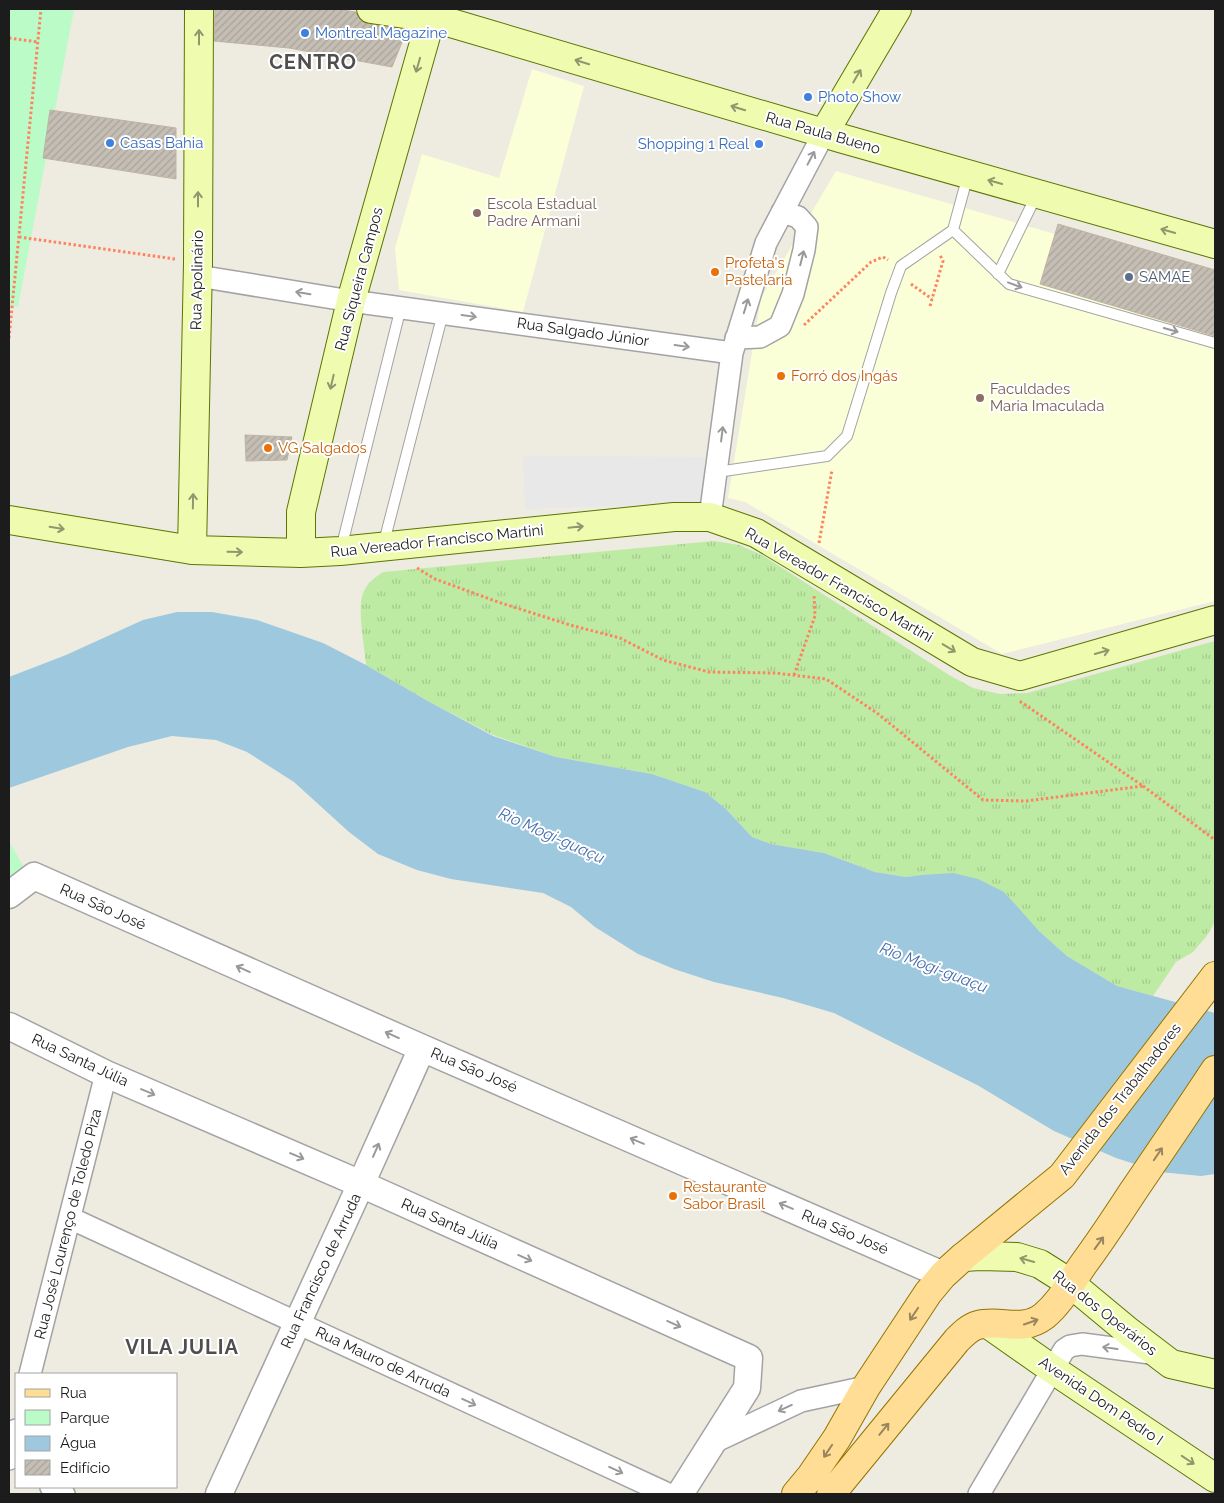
<svg xmlns="http://www.w3.org/2000/svg" width="1224" height="1503" viewBox="0 0 1224 1503" font-family="Raleway,sans-serif">
	<style>
		.education { fill: #faffd8 }
		.grass { fill: url(#grass-tufts) }
		.park { fill: #bafbc7 }
		.parking { fill: #e8e8e8 }
		.water { fill: #9ec8de }
		.building { fill: url(#building-hatch); stroke: #c0b3a2 }
		.lines { fill: none; stroke-linecap: round; stroke-linejoin: round }
		.service-casing { stroke: #a3a3a3; stroke-width: 12 }
		.minor-casing { stroke: #a3a3a3; stroke-width: 24 }
		.tertiary-casing { stroke: #a3a3a3; stroke-width: 29 }
		.secondary-casing { stroke: #5b7500; stroke-width: 30 }
		.primary-casing { stroke: #937400; stroke-width: 30 }
		.path { stroke: #ff8360; stroke-width: 3; stroke-dasharray: 2.5 2.5; stroke-linecap: butt }
		.service { stroke: #fff; stroke-width: 10 }
		.minor { stroke: #fff; stroke-width: 21 }
		.tertiary { stroke: #fff; stroke-width: 26 }
		.secondary { stroke: #effcb0; stroke-width: 28 }
		.primary { stroke: #ffdd94; stroke-width: 28 }
		.oneway { stroke: #90976d }
		.oneway2 { stroke: #999 }
		.oneway3 { stroke: #99865e }
		.shop-dot { fill: #3f7fe0; stroke: #fff; stroke-width: 2 }
		.education-dot { fill: #8d6e63; stroke: #fff; stroke-width: 2 }
		.food-dot { fill: #e8710a; stroke: #fff; stroke-width: 2 }
		.service-dot { fill: #5c6f8a; stroke: #fff; stroke-width: 2 }
		.labels { text-anchor: middle; stroke-width: 4; stroke-linejoin: round; paint-order: stroke }
		.shop-label { font-size: 15px; fill: #366cbe; stroke: #fff; text-anchor: start }
		.street-label { font-size: 15px; fill: #1c1c1c; stroke: #fff }
		.education-label { font-size: 15px; fill: #785e54; stroke: #fff; text-anchor: start }
		.food-label { font-size: 15px; fill: #c56008; stroke: #fff; text-anchor: start }
		.service-label { font-size: 15px; fill: #4e5e75; stroke: #fff; text-anchor: start }
		.water-label { font-size: 16px; font-style: italic; fill: #456dae; stroke: #fff }
		.district-label { font-size: 20px; font-weight: bold; letter-spacing: 1px; fill: #4f4f4f; stroke: #fff }
	</style>
	<defs>
		<pattern id="grass-tufts" width="24" height="20" patternUnits="userSpaceOnUse" patternTransform="scale(1.25)"><rect width="24" height="20" fill="#beeba3"/><path d="M3 7l-1-3M5 7V3M7 7l1-3M15 17l-1-3M17 17v-4M19 17l1-3" fill="none" stroke="#a3c98c"/></pattern>
		<pattern id="building-hatch" width="6" height="6" patternUnits="userSpaceOnUse" patternTransform="scale(1.25)"><rect width="6" height="6" fill="#c5beb4"/><path d="M-1 1l2-2M0 6l6-6M5 7l2-2" fill="none" stroke="#a9a39a"/></pattern>
	</defs>
	<rect width="100%" height="100%" fill="#eeebe0"/>
	<!-- education -->
	<path class="education" d="M532 69 584 86 523 312 399 290 395 248 422 154 499 178Z
		M836 171 1215 280V601L1002 654 745 502 728 498 761 298Z"/>
	<!-- grass -->
	<path class="grass" d="M714 541 739 545 762 555 949 675 973 688 1000 694 1027 693 1215 641V922L1206 937 1193 952 1176 962 1153 996 1117 986 1067 956 1039 931 921 875 906 877 875 872 824 853 771 844 752 837 726 809 705 792 652 774 556 757 493 735 426 700 366 665C365 647 356 606 364 591 368 582 376 577 383 572Z"/>
	<!-- park -->
	<path class="park" d="M9 9H74L18 307 9 305Z
		M9 841 28 875 9 889Z"/>
	<!-- parking -->
	<path class="parking" d="M523 456 704 457V503L525 509Z"/>
	<!-- water -->
	<path class="water" d="M177 612H212L257 620 323 643 366 665 426 700 493 736 556 757 652 774 705 792 726 809 752 837 771 844 824 853 875 872 906 877 921 875 953 873 978 879 1004 892 1039 931 1067 956 1117 986 1215 1013V1174L1201 1176 1160 1172 1116 1158 1054 1131 979 1086 834 1013 783 998 714 982 674 969 638 954 595 927 571 907 543 893 451 879 417 870 378 854 349 832 294 782 247 752 216 740 172 736 128 747 9 788V677L66 655 143 620Z"/>
	<!-- building -->
	<path class="building" d="M215 9H335L356 12 361 21 368 24 407 30 392 67 289 48 214 41Z
		M50 110 176 128V179L43 158Z
		M1058 224 1215 270V336L1040 284Z
		M245 435 292 437 287 460 246 461Z"/>
	<g class="lines">
		<defs>
			<path id="service" d="M953 230 1009 284 1215 343
				M998 274 1037 194
				M717 472 827 456 847 436 891 293 901 266 953 230 968 175
				M383 546 443 313
				M341 549 401 307"/>
			<path id="minor" d="M198 276 351 301 732 353
				M736 338 760 337 780 326 793 294 804 250 807 227 798 217 782 212
				M710 517 732 353 766 243 824 133
				M70 1218 668 1494
				M30 1374 106 1074
				M712 1443 801 1401 866 1387
				M9 1459 16 1430
				M51 1487 64 1494
				M979 1494 1064 1350 1070 1346 1082 1344 1158 1354"/>
			<path id="tertiary" d="M9 895 34 876 422 1048 943 1275
				M9 1026 106 1074 361 1184 749 1358 747 1388 680 1494
				M219 1494 361 1184 422 1048"/>
			<path id="secondary" d="M371 9 431 18 451 23 840 138 1215 244
				M824 133 897 9
				M9 520 192 550 301 553 340 551 674 517H710L756 533 972 662 1020 676 1215 620
				M192 550 198 263 199 9
				M301 553V512L351 301 431 18 437 9
				M963 1257 981 1256 1017 1257 1040 1264 1070 1283 1129 1332 1171 1364 1215 1374
				M988 1324 1052 1369 1215 1478"/>
			<path id="primary" d="M796 1494 811 1476 837 1438 866 1387 928 1293 943 1275 963 1257 1062 1176 1215 976
				M831 1494 957 1340C963 1334 970 1327 978 1325 1001 1319 1022 1333 1044 1316 1062 1301 1072 1280 1085 1262 1102 1239 1117 1216 1132 1193 1160 1152 1188 1111 1215 1070"/>
		</defs>
		<!-- service casing -->
		<use href="#service" class="service-casing"/>
		<!-- minor casing -->
		<use href="#minor" class="minor-casing"/>
		<!-- tertiary casing -->
		<use href="#tertiary" class="tertiary-casing"/>
		<!-- secondary casing -->
		<use href="#secondary" class="secondary-casing"/>
		<!-- primary casing -->
		<use href="#primary" class="primary-casing"/>
		<!-- path -->
		<path class="path" d="M9 38 38 42
			M19 237 175 259
			M911 284 932 299
			M930 306 943 261 940 255
			M804 325 871 262 883 257 888 260
			M9 338 41 9
			M819 543 832 470
			M417 568 435 579 498 602 570 625 620 638 663 660 709 672 775 673 826 679 877 713 983 800 1026 801 1143 786 1018 700
			M794 675 815 616 814 594
			M1143 786 1215 840"/>
		<!-- service -->
		<use href="#service" class="service"/>
		<!-- minor -->
		<use href="#minor" class="minor"/>
		<!-- tertiary -->
		<use href="#tertiary" class="tertiary"/>
		<!-- secondary -->
		<use href="#secondary" class="secondary"/>
		<!-- primary -->
		<use href="#primary" class="primary"/>
	</g>
	<!-- one-way arrows -->
	<defs><path id="oneway-shaft" d="M-6 0H5M1.5-3L5.5 0L1.5 3" fill="none" stroke-width="1.6" stroke-linecap="round" stroke-linejoin="round" transform="scale(1.25)"/></defs>
	<g class="oneway">
		<use href="#oneway-shaft" transform="translate(199 37) rotate(-90)"/>
		<use href="#oneway-shaft" transform="translate(582 62) rotate(-163)"/>
		<use href="#oneway-shaft" transform="translate(418 65) rotate(106)"/>
		<use href="#oneway-shaft" transform="translate(857 76) rotate(-60)"/>
		<use href="#oneway-shaft" transform="translate(738 108) rotate(-163)"/>
		<use href="#oneway-shaft" transform="translate(995 182) rotate(-164)"/>
		<use href="#oneway-shaft" transform="translate(198 199) rotate(-90)"/>
		<use href="#oneway-shaft" transform="translate(1168 231) rotate(-164)"/>
		<use href="#oneway-shaft" transform="translate(332 382) rotate(103)"/>
		<use href="#oneway-shaft" transform="translate(193 501) rotate(-89)"/>
		<use href="#oneway-shaft" transform="translate(576 527) rotate(-6)"/>
		<use href="#oneway-shaft" transform="translate(57 528) rotate(9)"/>
		<use href="#oneway-shaft" transform="translate(235 552) rotate(1)"/>
		<use href="#oneway-shaft" transform="translate(949 648) rotate(31)"/>
		<use href="#oneway-shaft" transform="translate(1102 652) rotate(-16)"/>
		<use href="#oneway-shaft" transform="translate(1027 1260) rotate(-164)"/>
		<use href="#oneway-shaft" transform="translate(1188 1460) rotate(34)"/>
	</g>
	<g class="oneway2">
		<use href="#oneway-shaft" transform="translate(811 158) rotate(-62)"/>
		<use href="#oneway-shaft" transform="translate(802 258) rotate(-76)"/>
		<use href="#oneway-shaft" transform="translate(1015 285) rotate(20)"/>
		<use href="#oneway-shaft" transform="translate(303 293) rotate(-171)"/>
		<use href="#oneway-shaft" transform="translate(746 306) rotate(-73)"/>
		<use href="#oneway-shaft" transform="translate(469 316) rotate(8)"/>
		<use href="#oneway-shaft" transform="translate(1171 330) rotate(16)"/>
		<use href="#oneway-shaft" transform="translate(682 346) rotate(8)"/>
		<use href="#oneway-shaft" transform="translate(722 434) rotate(-83)"/>
		<use href="#oneway-shaft" transform="translate(243 969) rotate(-156)"/>
		<use href="#oneway-shaft" transform="translate(392 1035) rotate(-156)"/>
		<use href="#oneway-shaft" transform="translate(148 1092) rotate(23)"/>
		<use href="#oneway-shaft" transform="translate(637 1141) rotate(-157)"/>
		<use href="#oneway-shaft" transform="translate(376 1150) rotate(-66)"/>
		<use href="#oneway-shaft" transform="translate(297 1156) rotate(23)"/>
		<use href="#oneway-shaft" transform="translate(786 1206) rotate(-157)"/>
		<use href="#oneway-shaft" transform="translate(525 1258) rotate(24)"/>
		<use href="#oneway-shaft" transform="translate(674 1324) rotate(24)"/>
		<use href="#oneway-shaft" transform="translate(1110 1348) rotate(-172)"/>
		<use href="#oneway-shaft" transform="translate(469 1402) rotate(25)"/>
		<use href="#oneway-shaft" transform="translate(785 1408) rotate(155)"/>
		<use href="#oneway-shaft" transform="translate(616 1470) rotate(25)"/>
	</g>
	<g class="oneway3">
		<use href="#oneway-shaft" transform="translate(1158 1154) rotate(-56)"/>
		<use href="#oneway-shaft" transform="translate(1099 1243) rotate(-54)"/>
		<use href="#oneway-shaft" transform="translate(914 1314) rotate(124)"/>
		<use href="#oneway-shaft" transform="translate(1031 1322) rotate(-19)"/>
		<use href="#oneway-shaft" transform="translate(884 1429) rotate(-51)"/>
		<use href="#oneway-shaft" transform="translate(828 1451) rotate(124)"/>
	</g>
	<!-- markers -->
	<g class="shop-dot">
		<circle cx="305" cy="33" r="5"/>
		<circle cx="808" cy="97" r="5"/>
		<circle cx="110" cy="143" r="5"/>
		<circle cx="759" cy="144" r="5"/>
	</g>
	<g class="education-dot">
		<circle cx="477" cy="213" r="5"/>
		<circle cx="980" cy="398" r="5"/>
	</g>
	<g class="food-dot">
		<circle cx="715" cy="272" r="5"/>
		<circle cx="781" cy="376" r="5"/>
		<circle cx="268" cy="448" r="5"/>
		<circle cx="673" cy="1196" r="5"/>
	</g>
	<circle class="service-dot" cx="1129" cy="277" r="5"/>
	<g class="labels">
		<!-- shop labels -->
		<g class="shop-label">
			<text x="315" y="38">Montreal Magazine</text>
			<text x="818" y="102">Photo Show</text>
			<text x="120" y="148">Casas Bahia</text>
			<text x="749" y="149" text-anchor="end">Shopping 1 Real</text>
		</g>
		<!-- street labels -->
		<g class="street-label">
			<text transform="translate(823 133) rotate(16)" y="5">Rua Paula Bueno</text>
			<text transform="translate(359 279) rotate(-75)" y="5">Rua Siqueira Campos</text>
			<text transform="translate(197 280) rotate(-89)" y="5">Rua Apolinário</text>
			<text transform="translate(583 332) rotate(8)" y="5">Rua Salgado Júnior</text>
			<text transform="translate(437 541) rotate(-6)" y="5">Rua Vereador Francisco Martini</text>
			<text transform="translate(839 585) rotate(30)" y="5">Rua Vereador Francisco Martini</text>
			<text transform="translate(103 907) rotate(24)" y="5">Rua São José</text>
			<text transform="translate(80 1060) rotate(25)" y="5">Rua Santa Júlia</text>
			<text transform="translate(474 1070) rotate(23)" y="5">Rua São José</text>
			<text transform="translate(1120 1099) rotate(-52)" y="5">Avenida dos Trabalhadores</text>
			<text transform="translate(68 1224) rotate(-76)" y="5">Rua José Lourenço de Toledo Piza</text>
			<text transform="translate(450 1224) rotate(24)" y="5">Rua Santa Júlia</text>
			<text transform="translate(845 1232) rotate(23)" y="5">Rua São José</text>
			<text transform="translate(321 1271) rotate(-65)" y="5">Rua Francisco de Arruda</text>
			<text transform="translate(1105 1313) rotate(38)" y="5">Rua dos Operários</text>
			<text transform="translate(383 1362) rotate(25)" y="5">Rua Mauro de Arruda</text>
			<text transform="translate(1101 1401) rotate(34)" y="5">Avenida Dom Pedro I</text>
		</g>
		<!-- education labels -->
		<g class="education-label">
			<text x="487" y="209">Escola Estadual<tspan x="487" dy="17">Padre Armani</tspan></text>
			<text x="990" y="394">Faculdades<tspan x="990" dy="17">Maria Imaculada</tspan></text>
		</g>
		<!-- food labels -->
		<g class="food-label">
			<text x="725" y="268">Profeta's<tspan x="725" dy="17">Pastelaria</tspan></text>
			<text x="791" y="381">Forró dos Ingás</text>
			<text x="278" y="453">VG Salgados</text>
			<text x="683" y="1192">Restaurante<tspan x="683" dy="17">Sabor Brasil</tspan></text>
		</g>
		<!-- service labels -->
		<g class="service-label">
			<text x="1139" y="282">SAMAE</text>
		</g>
		<!-- water labels -->
		<g class="water-label">
			<text transform="translate(552 835) rotate(24)" y="6">Rio Mogi-guaçu</text>
			<text transform="translate(934 967) rotate(21)" y="6">Rio Mogi-guaçu</text>
		</g>
		<!-- district labels -->
		<g class="district-label">
			<text x="313" y="69">CENTRO</text>
			<text x="182" y="1354">VILA JULIA</text>
		</g>
	</g>
	<!-- border -->
	<rect width="1224" height="1503" fill="none" stroke="#1c1c1c" stroke-width="20"/>
	<!-- legend -->
	<rect x="15" y="1373" width="162" height="115" fill="#ffffff" stroke="#a4a4a4"/>
	<rect x="25" y="1389" width="25" height="8" fill="#ffdd94" stroke="#a4a4a4"/>
	<text x="60" y="1398" font-size="15" fill="#1c1c1c">Rua</text>
	<rect x="25" y="1410" width="25" height="15" fill="#bafbc7" stroke="#a4a4a4"/>
	<text x="60" y="1423" font-size="15" fill="#1c1c1c">Parque</text>
	<rect x="25" y="1436" width="25" height="15" fill="#9ec8de" stroke="#a4a4a4"/>
	<text x="60" y="1448" font-size="15" fill="#1c1c1c">Água</text>
	<rect x="25" y="1460" width="25" height="15" fill="url(#building-hatch)" stroke="#a4a4a4"/>
	<text x="60" y="1473" font-size="15" fill="#1c1c1c">Edifício</text>
</svg>
